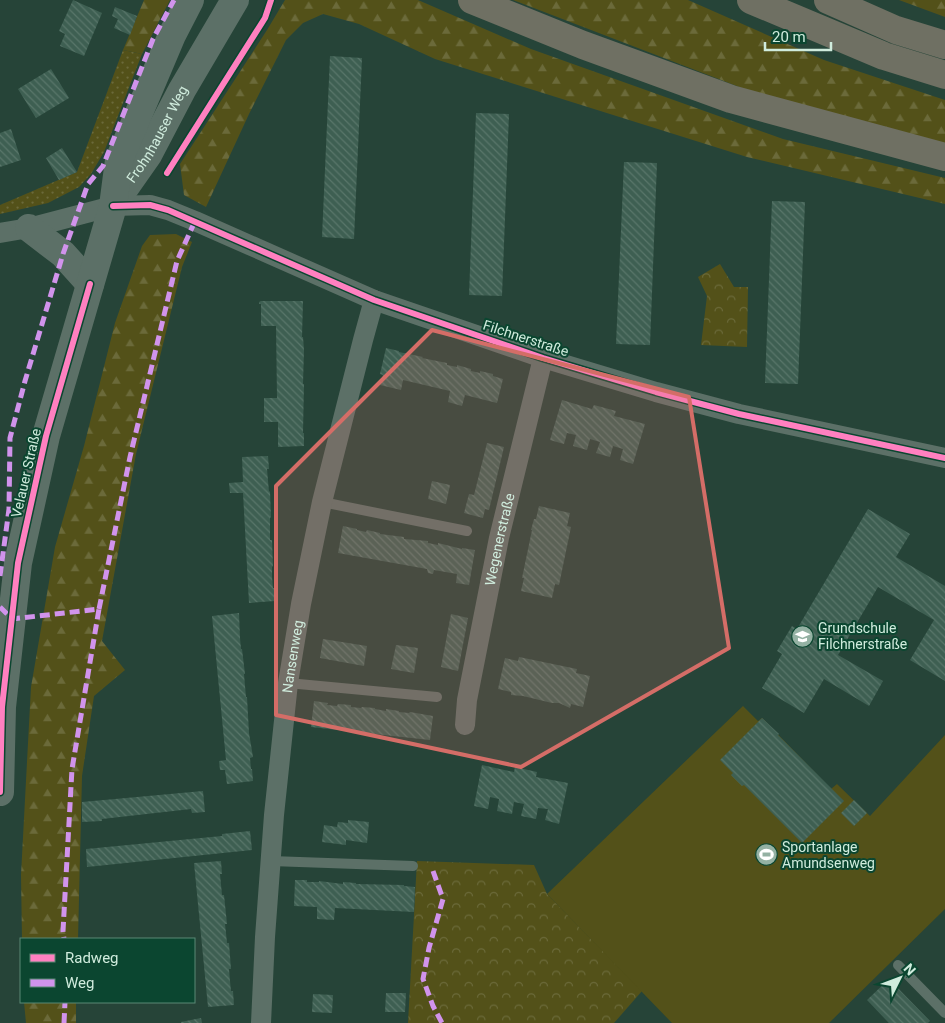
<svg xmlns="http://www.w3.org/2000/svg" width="945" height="1023" viewBox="0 0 945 1023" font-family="Roboto,sans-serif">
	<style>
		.grass { fill: url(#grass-dots) }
		.forest { fill: url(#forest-firs) }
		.park { fill: url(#park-crowns) }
		.garden { fill: #535119 }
		.building { fill: url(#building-back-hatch) }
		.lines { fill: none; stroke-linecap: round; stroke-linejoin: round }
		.lane { stroke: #5c7067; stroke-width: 10 }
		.street { stroke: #5c7067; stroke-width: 20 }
		.secondary { stroke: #5c7067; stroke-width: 28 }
		.highway { stroke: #6f7063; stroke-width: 28 }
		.quiet { stroke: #d193ec; stroke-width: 5; stroke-dasharray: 10 5; stroke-linecap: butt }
		.cycleway-casing { stroke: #0b4630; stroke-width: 9 }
		.cycleway { stroke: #ff80c0; stroke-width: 6 }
		.marked { fill: #d46d67; fill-opacity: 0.2; stroke: #d46d67; stroke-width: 4; stroke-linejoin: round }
		.labels { text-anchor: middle; stroke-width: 4; stroke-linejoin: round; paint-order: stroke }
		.street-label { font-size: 14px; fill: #d0ecdd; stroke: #0b4630 }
		.poi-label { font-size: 14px; fill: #d0ecdd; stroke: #0b4630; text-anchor: start }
	</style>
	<defs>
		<pattern id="grass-dots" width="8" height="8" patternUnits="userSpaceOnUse" patternTransform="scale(1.25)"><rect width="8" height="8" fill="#535119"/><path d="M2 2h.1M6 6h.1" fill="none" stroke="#6b6a3a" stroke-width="1.8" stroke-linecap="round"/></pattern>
		<pattern id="forest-firs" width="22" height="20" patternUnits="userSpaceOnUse" patternTransform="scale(1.25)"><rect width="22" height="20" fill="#535119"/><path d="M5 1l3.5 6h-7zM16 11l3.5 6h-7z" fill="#6b6a3a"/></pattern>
		<pattern id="park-crowns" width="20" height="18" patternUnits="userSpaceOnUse" patternTransform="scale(1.25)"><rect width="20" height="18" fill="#535119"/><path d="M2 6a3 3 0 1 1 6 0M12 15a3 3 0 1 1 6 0" fill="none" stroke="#6b6a3a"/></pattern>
		<pattern id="building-back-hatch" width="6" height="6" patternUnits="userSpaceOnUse" patternTransform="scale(1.25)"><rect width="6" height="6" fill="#3e5f52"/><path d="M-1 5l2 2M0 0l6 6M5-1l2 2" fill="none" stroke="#59766a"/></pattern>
	</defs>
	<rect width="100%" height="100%" fill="#264438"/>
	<!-- grass -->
	<path class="grass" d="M123 50 142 54 104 152 91 174 79 187 48 203 0 214V205L77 172Z"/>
	<!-- forest -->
	<path class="forest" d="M144 0H170L142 54 123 50Z
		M285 0H418L531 49 783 139 945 178V204L747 157 435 59 359 24 323 14 303 23 286 40 249 114 206 207 184 195 180 164 267 30Z
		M513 0H688L824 60 945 100V145L789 106Z
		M899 0H945V17Z
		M176 234 192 242 182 267 136 454 102 641 125 670 94 696 82 776 78 939H22L21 875 31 687 55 547 84 446 115 323 142 246 150 235Z
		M24 1002H76V1023H26Z"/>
	<!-- park -->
	<path class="park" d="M720 264 734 287H748L747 347 701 345 707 296 698 277Z
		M417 861 534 865 547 894 642 991 614 1023H408Z"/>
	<!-- garden -->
	<path class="garden" d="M743 706 758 721 762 718 831 789 837 784 870 816 945 735V909L829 1023H672L547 894Z"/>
	<!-- building -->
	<path class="building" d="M73 0 102 13 84 56 60 46 65 34 59 31Z
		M115 7 137 16 130 35 114 28 118 19 112 16Z
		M330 56 362 58 354 239 322 237Z
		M51 69 69 98 36 118 18 89Z
		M476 113 509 114 502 296 469 295Z
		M11 129 21 160 0 167V133Z
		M62 148 77 172 59 180 46 158Z
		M624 162 657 163 650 345 616 344Z
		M772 201 805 202 798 384 765 383Z
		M261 301H303L302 337H303L304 350 303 384H304L303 433H304V446L278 447V422H264V398H277L276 326H261V304H259V302Z
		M386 348 399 351V352L423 357 422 358 447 363V365L457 367V365L471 369V371L480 373V371L493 374V376L503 379 497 403 465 395 462 406 448 402 450 391 403 380 401 390 380 385 383 375 380 374Z
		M562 400 592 409 594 405 616 411 614 416 645 424 633 464 620 460 623 449 613 446 610 457 596 453 600 442 590 439 587 450 573 446 576 435 567 433 564 444 550 440Z
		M487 443 504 447 489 510 485 509 483 518 464 513 469 494 474 495Z
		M268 456 269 469H267L269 492 270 491 271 518 270 517V540H272L273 567 272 566V577L273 588H275V601L249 603 243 493H230L229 483 243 482 242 457Z
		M432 481 450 485 446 504 428 499Z
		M539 506 570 513 567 526 571 527 559 585 555 584 552 598 521 591 524 578H522L532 530H531L534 519H536Z
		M868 509 910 534 896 557 945 586V681L910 660 934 620 878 587 838 655 883 681 869 706 824 679 804 713 762 688 782 654 777 651 792 626 797 629Z
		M343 526 357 529V530L366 532 367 530 380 533V534L404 537V539L428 541V543L438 545V543L462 549V548L475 550 469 585 456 583 457 574 434 570 433 574 428 573 427 569 338 553Z
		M239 613 240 638 241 649H242L245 674H244L245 686 246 697H247L249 733 253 757 250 758 251 769H252L253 781 227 784 225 770H220L219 761 226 760 212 616Z
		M451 614 468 618 458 671 441 667Z
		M323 639 367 646 364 666 320 658Z
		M396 645 418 648 414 673 391 669Z
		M519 657 577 669 576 673 590 676 583 707 571 704 570 708 559 703H552L523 696 511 695V692L498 689 505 658 518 661Z
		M314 701 328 703 327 705 337 706 338 704 351 705V707L361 708 362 707 375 708V709L386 711V709L399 711V712L409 713 410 712 433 716 430 740 311 727Z
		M762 718 779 734 778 735 844 801 802 843 744 785 742 786 731 775 733 773 720 760Z
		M482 765 514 772 515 767 537 772 536 777 568 783 559 824 545 820 548 809 538 808 536 819 521 816 524 804 514 802 512 814 497 811 499 799 490 797 488 809 474 806Z
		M203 791 205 812 192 813 191 809 102 819V821L82 822V802Z
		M854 800 867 813 854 826 841 813Z
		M348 820 369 822 367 843 346 840V845L322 842 324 825 337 827 338 822 348 823Z
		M250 831 252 850 87 867 86 849 222 836V834Z
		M221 861 222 874H220L222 895H224L227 924H225L226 933 227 943H229L231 969H229L230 981 231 991H233L234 1005 208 1007 194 863Z
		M295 880H307V882H319V881L343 884V882L356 883V884L404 885V886L415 887 414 912 335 908 334 920 317 919V907L294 906Z
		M889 979 930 1021 928 1023H889L867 1000Z
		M386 993H406L405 1012H385Z
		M313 994 333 995 332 1013 312 1012Z
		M201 1018 202 1023H181V1022Z"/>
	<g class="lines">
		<!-- lane -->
		<path class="lane" d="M322 502 467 531
			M288 683 437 697
			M271 861 413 866
			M898 965 945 1013"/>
		<!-- street -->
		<g class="street">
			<path d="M0 233 29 228 113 206 150 205 168 210 195 221 374 300 543 358 656 392 739 414 945 458"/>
			<path id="s1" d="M465 725 467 700 499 538 543 358"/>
			<path id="s2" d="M261 1023 265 937 274 815 288 683 301 604 322 502 363 340 374 300"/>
		</g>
		<!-- secondary -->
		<g class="secondary">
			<path id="s3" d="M115 202 148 155 182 90 235 0"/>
			<path d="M29 228 63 254 90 284"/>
			<path d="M0 792 2 707 18 563 46 436 113 206 119 160 172 35 190 0"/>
		</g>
		<!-- highway -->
		<path class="highway" d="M472 0 583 45 731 99 945 157
			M751 0 884 56 945 75
			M828 0 896 30 945 45"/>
		<!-- quiet -->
		<path class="quiet" d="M0 576 9 509 10 438 25 381 63 254 88 184 103 166 153 39 174 0
			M0 607 12 619 99 609 72 769 63 931 64 939
			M99 609 130 457 177 261 195 221
			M433 871 443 899 429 948 423 979 433 1006 442 1023
			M64 1023 65 1002"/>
		<defs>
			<path id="cycleway" d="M167 173 265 18 271 0
				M113 206 150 205 168 210 374 300 543 358 656 392 739 414 945 458
				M0 792 2 707 18 563 46 436 90 284"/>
		</defs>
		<!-- cycleway casing -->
		<use href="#cycleway" class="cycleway-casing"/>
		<!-- cycleway -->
		<use href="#cycleway" class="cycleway"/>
	</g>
	<!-- marked area -->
	<path class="marked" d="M432 330 689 397 729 648 521 767 276 715V486Z"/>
	<!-- icons -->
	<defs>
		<symbol id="school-disc" viewBox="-11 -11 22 22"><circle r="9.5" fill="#94b1a3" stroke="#0b4630"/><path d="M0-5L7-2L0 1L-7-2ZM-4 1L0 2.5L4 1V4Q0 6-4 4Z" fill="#fff"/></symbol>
		<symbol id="stadium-disc" viewBox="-11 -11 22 22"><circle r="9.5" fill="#94b1a3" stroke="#0b4630"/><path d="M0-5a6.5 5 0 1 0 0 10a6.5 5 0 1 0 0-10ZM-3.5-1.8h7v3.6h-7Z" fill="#fff"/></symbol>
	</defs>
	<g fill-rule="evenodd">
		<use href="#school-disc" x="790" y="624" width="25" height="25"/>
		<use href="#stadium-disc" x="754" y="842" width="25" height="25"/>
	</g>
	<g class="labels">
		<!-- street labels -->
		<g class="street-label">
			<text dy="5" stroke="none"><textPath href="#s3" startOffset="80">Frohnhauser Weg</textPath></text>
			<text transform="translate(526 338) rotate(18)" y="5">Filchnerstraße</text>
			<text transform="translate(26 473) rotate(-77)" y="5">Velauer Straße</text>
			<text dy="5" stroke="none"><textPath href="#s1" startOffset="189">Wegenerstraße</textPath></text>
			<text dy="5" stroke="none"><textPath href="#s2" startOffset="368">Nansenweg</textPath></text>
		</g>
		<!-- poi labels -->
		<g class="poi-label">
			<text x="818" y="633">Grundschule<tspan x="818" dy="16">Filchnerstraße</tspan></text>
			<text x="782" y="852">Sportanlage<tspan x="782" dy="16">Amundsenweg</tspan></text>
		</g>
	</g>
	<!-- legend -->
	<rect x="20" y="938" width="175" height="65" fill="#0b4630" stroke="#5a8875"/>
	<rect x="30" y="954" width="25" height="8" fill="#ff80c0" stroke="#5a8875"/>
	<text x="65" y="963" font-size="15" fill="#d0ecdd">Radweg</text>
	<rect x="30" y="979" width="25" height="8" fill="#d193ec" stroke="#5a8875"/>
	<text x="65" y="988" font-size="15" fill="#d0ecdd">Weg</text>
	<!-- north arrow -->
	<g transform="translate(900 978) rotate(48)" stroke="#0b4630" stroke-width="4" paint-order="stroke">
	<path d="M0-4L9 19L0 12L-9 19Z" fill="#d0ecdd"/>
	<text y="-8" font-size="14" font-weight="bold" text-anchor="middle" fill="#d0ecdd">N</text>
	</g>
	<!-- scale -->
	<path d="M765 42v8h66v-8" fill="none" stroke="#d0ecdd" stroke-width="2.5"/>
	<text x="772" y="42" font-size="15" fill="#d0ecdd" stroke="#0b4630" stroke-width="4" paint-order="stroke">20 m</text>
</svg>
